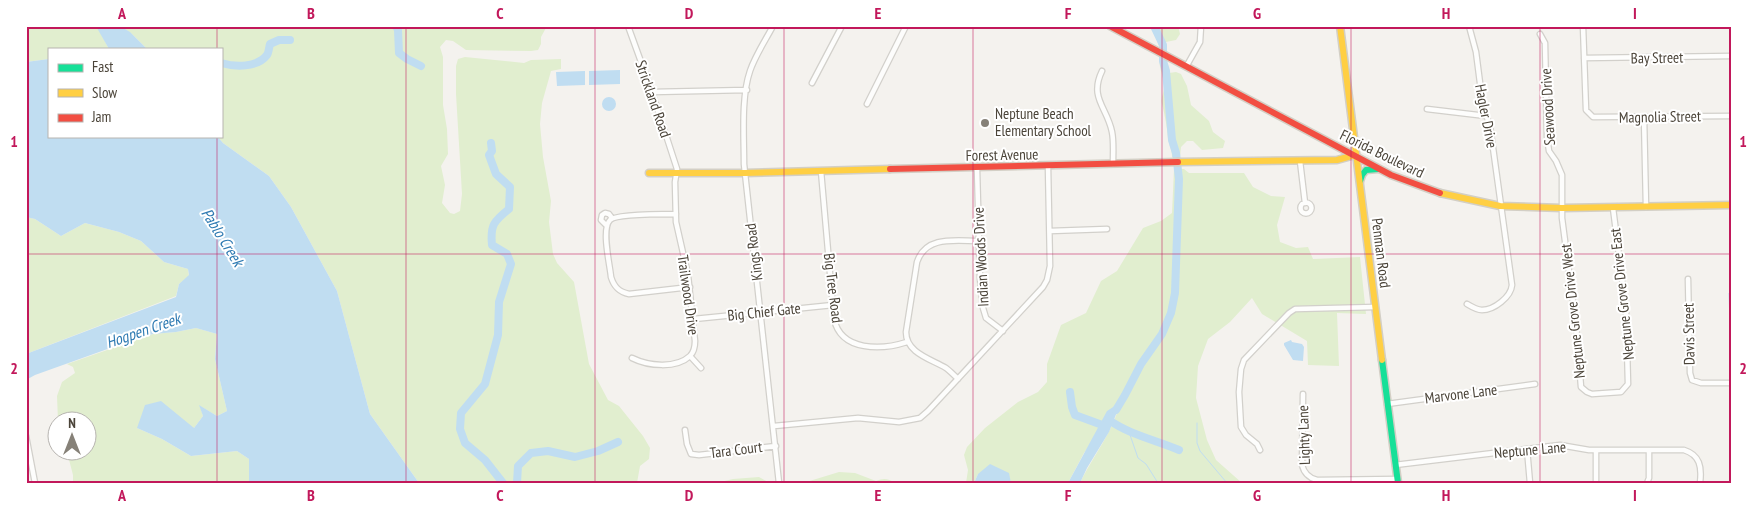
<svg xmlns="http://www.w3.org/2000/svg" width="1757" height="509" viewBox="0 0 1757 509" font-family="'PT Sans Narrow',sans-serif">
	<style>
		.green { fill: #e1eecf }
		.water { fill: #c0ddf1 }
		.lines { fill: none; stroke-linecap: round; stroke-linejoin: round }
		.stream { stroke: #c0ddf1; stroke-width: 1 }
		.river { stroke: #c0ddf1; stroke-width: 8 }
		.street-casing { stroke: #d2d0cb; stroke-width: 7 }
		.fast-casing { stroke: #d3cfc5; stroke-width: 9 }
		.slow-casing { stroke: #d3cfc5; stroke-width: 9 }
		.jam-casing { stroke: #d3cfc5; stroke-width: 9 }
		.street { stroke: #fdfdfc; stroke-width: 4.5 }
		.fast { stroke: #16e098; stroke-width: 6 }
		.slow { stroke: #ffcf43; stroke-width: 6 }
		.jam { stroke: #f24e42; stroke-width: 6 }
		.grid { fill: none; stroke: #c2185b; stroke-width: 1; stroke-opacity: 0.55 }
		.poi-dot { fill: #868178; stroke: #fff; stroke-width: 2 }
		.labels { text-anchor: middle; stroke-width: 4; stroke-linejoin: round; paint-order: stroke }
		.street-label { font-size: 15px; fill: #4b4439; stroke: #fff }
		.poi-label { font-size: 15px; fill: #4b4439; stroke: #fff; text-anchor: start }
		.water-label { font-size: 16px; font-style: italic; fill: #2e7ab2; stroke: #fff }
		.neatline { fill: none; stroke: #c2185b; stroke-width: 2 }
		.grid-label { font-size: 16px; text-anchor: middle; font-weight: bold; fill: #c2185b }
	</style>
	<rect width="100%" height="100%" fill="#f4f2ee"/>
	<!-- green -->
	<path class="green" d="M26 26H547L541 37V44L538 50 531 51 466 50 453 41 446 40 440 47 443 57V105L447 129 448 154 441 166 445 185 442 203 450 213 454 214 460 211 462 194 456 94V66L458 59 465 57 524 63 531 60 561 59V69L551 71 542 103 540 124 543 157 551 201 549 222 553 254 557 263 574 282 589 364 608 400 619 406 643 436 650 448 649 459 640 466 637 483H419L370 414 337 291 291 207 269 176 223 143 217 136H221V49H147C126 28 128 26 98 28L109 49H49V59L26 62Z
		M1151 26H1178L1180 34 1176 40 1166 42V50L1158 45V39Z
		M1160 58 1167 63 1169 73 1176 72 1181 74 1187 86 1191 105 1209 121 1213 132 1225 141 1223 148 1202 150 1193 141H1187L1181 147 1180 157H1172C1172 148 1169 146 1168 138 1167 127 1165 116 1162 104 1160 97 1165 92 1164 85 1164 76 1158 68 1160 58Z
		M1174 169H1184L1189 173H1244L1253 187 1271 196 1285 197 1277 225 1280 242 1296 248 1308 247 1313 259 1360 257 1366 314 1337 313 1339 366 1308 365 1307 341 1262 314 1252 298 1230 322 1208 339 1198 366 1196 398 1207 440 1216 460 1242 483H1080C1093 456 1113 432 1120 403L1084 453 1068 483H1011L1008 473 978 474 974 483H966L968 470 964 455 967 447 985 428 1018 402 1038 392 1047 382V364L1061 325 1086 313 1101 281 1117 271 1143 228 1161 221 1172 213Z
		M26 217 35 219 61 236 85 223 119 232 141 241 164 262 188 269 189 276 179 284 176 296 26 354Z
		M196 328 217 334 215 359 227 411 217 416 200 406 203 416 194 428H137L162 439 191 456 237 451 249 459V483H73V475L67 452H88V422L58 421 57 396 62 382 75 373 73 367 67 364 153 334 176 332Z
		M839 472 855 473 876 481C883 478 888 478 895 483H803Z
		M759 477 770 483H716L733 479Z"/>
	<!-- water -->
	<path class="water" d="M120 26 130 32 147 49H109L97 28Z
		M49 59V136H217L223 143 269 176 291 207 337 291 370 414 419 483H249V459L237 451 191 456 162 439 137 428 145 405 161 401 194 428 203 416 199 405 217 416 227 411 215 359 217 334 196 328 176 332 153 334 141 337 35 375 26 380V354L176 297 179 284 189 275 188 269 164 262 141 241 119 232 85 223 61 236 35 219 26 217V62Z
		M620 70V84L589 85V71Z
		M585 71V85L557 86 556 72Z
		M602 104a7 7 0 1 1 14 0a7 7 0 1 1-14 0Z
		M1291 340 1292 342 1302 344 1304 347 1303 361 1293 360 1284 345V343Z
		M1121 402 1109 432 1087 468 1080 483H1068L1107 411Z
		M990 464 1009 473 1011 483H974L978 474Z"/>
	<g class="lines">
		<!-- stream -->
		<path class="stream" d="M1731 291 1729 293 1731 354
			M1197 423V443L1200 451 1227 483
			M1129 432 1138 458 1146 464 1158 483"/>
		<!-- river -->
		<path class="river" d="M396 26 398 30 399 53 407 59 421 66
			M221 63C235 67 257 68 267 55 269 52 269 47 270 44L279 40H290
			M491 143 492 151 489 155 496 174 510 187 509 209C494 221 490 225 492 245L507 254 511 264 499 302 498 335 485 384 461 413 460 429 465 443 485 460 503 483
			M1070 392 1072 407 1075 415 1105 426
			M1116 410 1125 395 1141 364 1162 334 1171 313 1175 293 1179 179 1176 153 1172 140 1166 71 1163 61V45L1154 26
			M1109 420C1130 435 1156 440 1179 450
			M517 483 518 466 531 453 548 451 575 457 598 451 618 442"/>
		<defs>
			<path id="street" d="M628 26 652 92 677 169 675 182 676 222 688 275 695 341C695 346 694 352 690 356 676 369 648 366 632 358
				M773 26C765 41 755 56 750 71 741 97 744 136 744 164L779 483
				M1583 26 1586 110 1593 117 1731 116
				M1540 34 1545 43 1547 137 1549 151 1556 161 1562 175V218L1576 325 1581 387 1587 392 1592 394 1621 392 1628 384 1626 310 1613 208
				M1584 58 1731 56
				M1186 67 1200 42 1201 26
				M1102 71C1089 98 1107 107 1112 132 1114 142 1113 153 1113 164
				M812 83 842 26
				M652 92 747 90
				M867 104 906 26
				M1427 109 1486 116
				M1644 117 1646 207
				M1300 161 1305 203
				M977 168 980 279 983 308 986 318 1003 331
				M821 171 834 319C841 352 882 350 907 342
				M1300.5 208a5.5 5.5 0 1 1 11 0a5.5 5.5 0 1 1-11 0Z
				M676 214C665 214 616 214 610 220 601 229 610 265 611 277 614 287 619 292 629 294L690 287
				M607 226 601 220 602 215 605 213 609 214 612 218
				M1050 231 1107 229
				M1688 279 1690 373 1692 380 1701 383H1731
				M1467 304C1472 307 1477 310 1482 310 1494 310 1511 297 1512 285L1490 126 1483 106 1476 52 1469 26
				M694 319 833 305
				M690 356 701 368
				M958 379C954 375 950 371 946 368 931 359 906 353 906 332L917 262C926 235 956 241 979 241
				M1303 394 1302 465C1304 473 1309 478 1317 480L1397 479
				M1387 404 1535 384
				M774 426 858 418 899 422 920 418 928 411 1043 287 1047 280 1050 266 1048 166
				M685 430 687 444 691 454 699 455 776 446
				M26 436 35 483
				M1527 449 1530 483
				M1260 450 1257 444 1246 435 1241 427 1239 392 1241 369 1244 360 1289 313 1295 309 1375 307
				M1596 450V481
				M1395 465 1560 445 1589 450H1684C1700 455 1702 467 1700 483
				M1647 483 1649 478V450"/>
			<path id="fast" d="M1360 181 1362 175 1366 170 1378 169
				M1382 360 1398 483"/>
			<path id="slow" d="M1340 26 1382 360
				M1178 162 1337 160 1355 155
				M649 173H745L890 169
				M1440 193 1500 206 1562 208 1731 205"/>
			<path id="jam" d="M1110 26 1391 175 1440 193
				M890 169 1178 162"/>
		</defs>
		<!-- street casing -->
		<use href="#street" class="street-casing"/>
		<!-- fast casing -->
		<use href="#fast" class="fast-casing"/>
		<!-- slow casing -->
		<use href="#slow" class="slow-casing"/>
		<!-- jam casing -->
		<use href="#jam" class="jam-casing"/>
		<!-- street -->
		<use href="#street" class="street"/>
		<!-- fast -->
		<use href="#fast" class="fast"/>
		<!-- slow -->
		<use href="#slow" class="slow"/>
		<!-- jam -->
		<use href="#jam" class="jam"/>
	</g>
	<!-- grid -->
	<path class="grid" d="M217 26V49M406 26V483M595 26V483M784 26V483M973 26V483M1162 26V483M1351 26V483M1540 26V483M217 136V483M26 254H1731"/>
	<!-- markers -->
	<circle class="poi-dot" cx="985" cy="123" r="5"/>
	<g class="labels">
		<!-- street labels -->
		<g class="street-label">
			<text transform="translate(1657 58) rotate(-1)" y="5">Bay Street</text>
			<text transform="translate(653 99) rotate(71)" y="5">Strickland Road</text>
			<text transform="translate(1548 107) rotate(-93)" y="5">Seawood Drive</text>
			<text transform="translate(1486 116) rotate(79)" y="5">Hagler Drive</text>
			<text transform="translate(1660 117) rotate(-1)" y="5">Magnolia Street</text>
			<text transform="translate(1382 154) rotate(26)" y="5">Florida Boulevard</text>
			<text transform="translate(1002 155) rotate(-1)" y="5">Forest Avenue</text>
			<text transform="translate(754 252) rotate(-97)" y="5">Kings Road</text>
			<text transform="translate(1381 253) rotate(83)" y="5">Penman Road</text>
			<text transform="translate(981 257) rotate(-93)" y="5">Indian Woods Drive</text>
			<text transform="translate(833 288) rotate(83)" y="5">Big Tree Road</text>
			<text transform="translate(1622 294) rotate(-96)" y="5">Neptune Grove Drive East</text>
			<text transform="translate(688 295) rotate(82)" y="5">Trailwood Drive</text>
			<text transform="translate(1573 311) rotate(-96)" y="5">Neptune Grove Drive West</text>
			<text transform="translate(764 312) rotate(-6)" y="5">Big Chief Gate</text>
			<text transform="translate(1689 334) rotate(-91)" y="5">Davis Street</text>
			<text transform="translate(1461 394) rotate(-7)" y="5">Marvone Lane</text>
			<text transform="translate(1304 435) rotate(-92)" y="5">Lighty Lane</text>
			<text transform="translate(736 450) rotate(-7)" y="5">Tara Court</text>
			<text transform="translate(1530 450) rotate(-5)" y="5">Neptune Lane</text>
		</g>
		<!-- poi labels -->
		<g class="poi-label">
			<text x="995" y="119">Neptune Beach<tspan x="995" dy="17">Elementary School</tspan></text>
		</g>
		<!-- water labels -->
		<g class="water-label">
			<text transform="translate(223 237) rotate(58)" y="6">Pablo Creek</text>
			<text transform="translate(143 330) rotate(-19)" y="6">Hogpen Creek</text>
		</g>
	</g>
	<!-- border -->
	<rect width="1757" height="509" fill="none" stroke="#ffffff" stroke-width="55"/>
	<!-- legend -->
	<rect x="48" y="48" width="175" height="90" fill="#ffffff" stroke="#b7b4b0"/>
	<rect x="58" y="64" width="25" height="8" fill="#16e098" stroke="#b7b4b0"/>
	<text x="92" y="72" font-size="15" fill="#4b4439">Fast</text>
	<rect x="58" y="89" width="25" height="8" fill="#ffcf43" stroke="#b7b4b0"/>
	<text x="92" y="98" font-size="15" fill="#4b4439">Slow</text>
	<rect x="58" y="114" width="25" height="8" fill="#f24e42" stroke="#b7b4b0"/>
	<text x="92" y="122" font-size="15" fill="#4b4439">Jam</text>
	<!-- north arrow -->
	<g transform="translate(72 436)"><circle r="24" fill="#ffffff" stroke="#b7b4b0"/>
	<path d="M0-4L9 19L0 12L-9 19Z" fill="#868178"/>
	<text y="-8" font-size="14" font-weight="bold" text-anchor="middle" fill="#4b4439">N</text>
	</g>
	<rect x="28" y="28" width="1702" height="454" class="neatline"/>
	<g class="grid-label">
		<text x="122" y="19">A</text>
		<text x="311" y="19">B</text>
		<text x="500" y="19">C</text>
		<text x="689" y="19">D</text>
		<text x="878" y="19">E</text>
		<text x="1068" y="19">F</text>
		<text x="1257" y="19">G</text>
		<text x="1446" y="19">H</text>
		<text x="1635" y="19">I</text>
		<text x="14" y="147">1</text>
		<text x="1743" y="147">1</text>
		<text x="14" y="374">2</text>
		<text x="1743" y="374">2</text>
		<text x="122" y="501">A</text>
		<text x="311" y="501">B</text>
		<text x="500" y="501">C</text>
		<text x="689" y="501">D</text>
		<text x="878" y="501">E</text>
		<text x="1068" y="501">F</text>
		<text x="1257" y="501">G</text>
		<text x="1446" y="501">H</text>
		<text x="1635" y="501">I</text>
	</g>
</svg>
